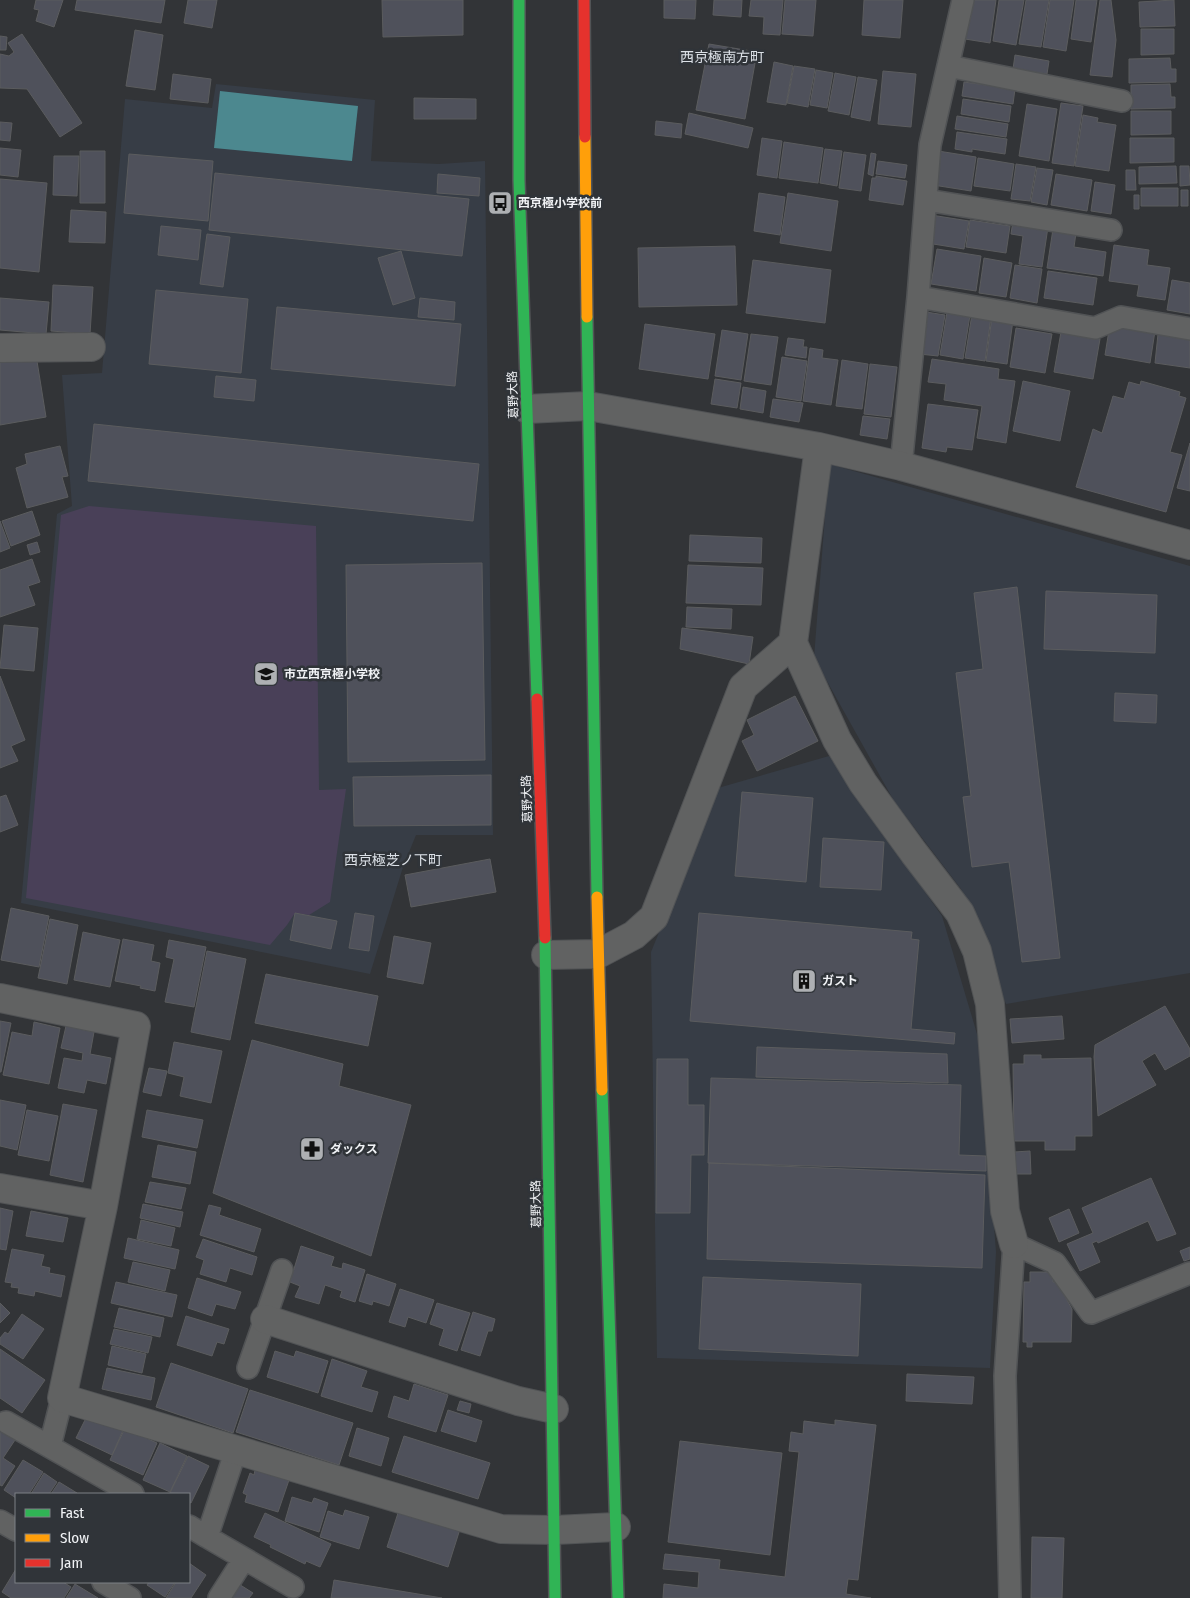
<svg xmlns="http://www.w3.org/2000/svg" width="1190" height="1598" viewBox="0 0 1190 1598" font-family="'Fira Sans Condensed','Noto Sans JP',sans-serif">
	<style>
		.built { fill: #373d46 }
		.green { fill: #494058 }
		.water { fill: #4c888f }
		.building { fill: #4f515b; stroke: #5b5c5e }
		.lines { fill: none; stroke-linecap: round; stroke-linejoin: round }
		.lane-casing { stroke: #515355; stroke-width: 24 }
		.street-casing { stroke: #515355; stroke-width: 30 }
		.fast-casing { stroke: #515355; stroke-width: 14 }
		.slow-casing { stroke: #515355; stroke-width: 14 }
		.jam-casing { stroke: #515355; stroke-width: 14 }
		.lane { stroke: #616262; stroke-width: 21 }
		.street { stroke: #616262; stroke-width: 28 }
		.fast { stroke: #30b455; stroke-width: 11 }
		.slow { stroke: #ff9f0a; stroke-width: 11 }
		.jam { stroke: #e5322d; stroke-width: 11 }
		.labels { text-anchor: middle; stroke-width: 5; stroke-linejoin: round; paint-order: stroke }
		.poi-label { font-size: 12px; font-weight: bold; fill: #f1f3f6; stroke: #303439; text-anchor: start }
		.street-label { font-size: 12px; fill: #f1f3f6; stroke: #303439 }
		.neighbourhood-label { font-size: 14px; fill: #dce1e7; stroke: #303439 }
	</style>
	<rect width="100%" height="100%" fill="#323437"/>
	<!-- built -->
	<path class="built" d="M216 84 375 100 371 161 439 164 485 161 493 835H416L403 867 370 974 21 903 57 514 72 506 62 375 102 373 125 99 212 108Z
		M829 464 1190 566V973L1006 1004 961 889 894 801 814 658Z
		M829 756 942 916 980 1044 996 1252 990 1368 657 1358 651 952 718 788Z"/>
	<!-- green -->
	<path class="green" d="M89 506 316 526 319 790 346 789 330 902 309 915 295 913 287 925 270 945 26 898 61 515Z"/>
	<!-- water -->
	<path class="water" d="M220 91 358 106 352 161 214 148Z"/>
	<!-- building -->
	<path class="building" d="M36 0H63L54 27 36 21 39 10 34 9Z
		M77 0H165L161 23 75 10Z
		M188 0H217L212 28 184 23Z
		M382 0H463V35L383 37Z
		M664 0H696L695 19 664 18Z
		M714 0H742L741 17 713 15Z
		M751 0H783L780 35 763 34 764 17 749 16Z
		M785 0H816L813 36 782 34Z
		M864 0H903L900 38 862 35Z
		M972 0H996L990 43 965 39Z
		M999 0H1024L1016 45 993 41Z
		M1026 0H1049L1041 47 1019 44Z
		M1050 0H1074L1066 51 1043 47Z
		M1076 0H1097L1091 42 1071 39Z
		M1100 0H1111L1116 40 1112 77 1090 75Z
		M1174 0 1175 26 1140 27 1139 2Z
		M1141 29H1174V54L1141 55Z
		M135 30 163 35 155 90 126 86Z
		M22 34 82 123 60 137 27 89 0 88V54L9 56 14 52 8 43Z
		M0 36 7 37 6 50H0Z
		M709 44 757 52 745 119 696 110Z
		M1015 55 1049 61 1047 74 1013 69Z
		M1170 58 1171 69H1176V82L1129 83V59Z
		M774 62 793 66 786 105 767 102Z
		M794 66 815 69 808 107 787 103Z
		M816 70 833 73 827 108 810 105Z
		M883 71 916 74 911 127 878 124Z
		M835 73 856 77 849 115 828 111Z
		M173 74 211 79 208 103 170 99Z
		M858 77 877 80 870 121 851 117Z
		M964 82 1015 89 1013 104 962 96Z
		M1170 84 1171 97H1175V108L1131 109V85Z
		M414 98 476 99V119H414Z
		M963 99 1011 106 1009 122 961 114Z
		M1061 103 1083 106 1074 166 1052 163Z
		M1027 104 1057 109 1049 161 1019 156Z
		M1131 111H1171V134L1131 135Z
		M689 113 753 128 748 148 685 134Z
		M1083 115 1098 118 1097 122 1116 125 1109 171 1075 166Z
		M957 116 1008 124 1006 137 955 129Z
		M656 121 682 124 681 138 655 135Z
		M0 122 12 123 10 141 0 140Z
		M957 132 1007 139 1005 154 972 149V152L955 149Z
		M762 138 782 141 777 178 757 175Z
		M1130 138H1174V162L1130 163Z
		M784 142 823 148 818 183 779 178Z
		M0 148 21 150 18 177 0 175Z
		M825 149 842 151 837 186 820 183Z
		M80 151H105V203H80Z
		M938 151 976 157 971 191 933 185Z
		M844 152 866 155 861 191 839 188Z
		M871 153 876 154 873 176 868 174Z
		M129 154 213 161 208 221 124 213Z
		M54 156H79L77 196 53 195Z
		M978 158 1014 164 1010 191 974 186Z
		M878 161 907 165 905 178 876 174Z
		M1016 164 1036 167 1030 201 1011 199Z
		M1176 166 1177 183 1139 184V167Z
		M1180 166H1189L1190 185 1180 186Z
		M1037 168 1053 170 1047 205 1031 202Z
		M1126 170H1135L1136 190H1126Z
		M215 173 469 199 462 256 209 230Z
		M438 174 480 178 479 196 437 193Z
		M1056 174 1092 180 1087 211 1051 205Z
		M876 176 907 181 903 205 869 200 872 178H876Z
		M0 179 47 183 39 272 0 268Z
		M1095 182 1115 185 1111 214 1091 211Z
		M1141 188H1178V206H1141Z
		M1181 190H1188V206H1181Z
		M759 193 785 197 780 235 754 231Z
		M788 193 838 201 831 251 780 243Z
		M1134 195H1139V209H1134Z
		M71 210 106 212 105 243 69 242Z
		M931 215 969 221 964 249 927 243Z
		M970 220 1010 226 1006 253 966 247Z
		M1013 221 1048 227 1042 267 1019 264 1023 236 1011 234Z
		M161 226 201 230 198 260 158 255Z
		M1053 229 1076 233 1074 247 1106 252 1103 276 1047 268Z
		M207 234 230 237 223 287 200 284Z
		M1114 245 1149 250 1147 265 1170 268 1165 300 1137 296 1139 285 1109 281Z
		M735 246 737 305 639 307 638 248Z
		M937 249 981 256 976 291 931 284Z
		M401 251 415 298 393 305 378 258Z
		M984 258 1012 263 1006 297 979 293Z
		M753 260 831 270 825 323 746 313Z
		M1015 265 1042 269 1037 303 1010 298Z
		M1048 271 1097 278 1093 305 1044 298Z
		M1172 280 1190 283V314L1167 310Z
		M53 285 93 287 90 334 51 331Z
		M156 290 248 299 241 373 149 364Z
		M0 298 49 302 46 334 0 330Z
		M420 298 455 302 454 320 418 317Z
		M277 307 461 324 455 386 271 369Z
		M926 312 945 315 938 356 919 354Z
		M947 312 970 315 963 359 940 355Z
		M972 314 991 317 985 361 965 358Z
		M992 317 1013 320 1007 364 986 361Z
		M645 324 715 334 708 379 639 369Z
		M1110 324 1155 331 1150 363 1105 355Z
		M1016 328 1052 334 1045 373 1010 367Z
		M722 330 748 334 741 380 715 376Z
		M1061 332 1100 339 1093 379 1054 372Z
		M751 334 778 337 771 385 744 381Z
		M1158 334 1190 338V368L1155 363Z
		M788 338 804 340 803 347H807L806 358 785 355Z
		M810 348 823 350 822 358 838 360 831 405 803 401Z
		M36 355 46 417 0 425V361Z
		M782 357 807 361 801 401 776 397Z
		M932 359 999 369 998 379 1015 381 1006 443 977 438 982 406 944 400 946 384 928 382Z
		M842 360 868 364 862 409 836 406Z
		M870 364 897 367 891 417 864 414Z
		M216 376 256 380 254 401 214 397Z
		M715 379 741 383 737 408 711 404Z
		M1023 381 1070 391 1060 441 1013 431Z
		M1141 381 1180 392 1179 396 1186 398 1170 452 1182 455 1166 512 1076 487 1093 429 1102 433 1113 396 1124 399 1129 382 1140 385Z
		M743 387 766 391 763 413 740 409Z
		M773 399 803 403 799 422 770 417Z
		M928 404 978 410 972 450 947 447 946 452 922 448Z
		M863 416 890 419 887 439 860 435Z
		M94 424 479 464 473 521 88 481Z
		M1190 443V491L1177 488Z
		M60 446 68 476 62 477 68 497 27 508 16 468 27 464 25 454Z
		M32 511 40 535 11 546 2 521Z
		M0 521 10 548 0 552Z
		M690 535 762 538 761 563 689 561Z
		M37 542 40 552 30 555 27 545Z
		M32 559 40 582 28 586 35 605 0 617V570Z
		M482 563 485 760 348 762 346 565Z
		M688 565 763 568 761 605 686 603Z
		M1017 587 1060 958 1022 962 1009 862 972 867 963 797 971 796 956 673 983 669 974 593Z
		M1046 591 1157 595 1155 653 1044 649Z
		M687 607 732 609 731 629 686 627Z
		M4 625 38 628 34 671 0 668Z
		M682 628 753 637 749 664 680 649Z
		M0 676 25 740 11 746 18 761 0 768Z
		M1115 693 1157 695 1156 723 1114 721Z
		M795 696 818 741 757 771 742 741 754 735 747 720Z
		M491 775V825L354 826 353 777Z
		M742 792 813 798 806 882 735 876Z
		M6 795 18 825 0 832V797Z
		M823 838 884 842 881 890 820 887Z
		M490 859 496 892 411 907 405 875Z
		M11 908 49 916 39 967 1 960Z
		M295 913 337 921 331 949 290 940Z
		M355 913 374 916 369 951 349 948Z
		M699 913 912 932 911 939 919 940 911 1029 955 1033 954 1044 690 1021Z
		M50 919 78 925 67 984 38 978Z
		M83 932 120 940 110 987 74 980Z
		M394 936 431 943 423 984 387 977Z
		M123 939 154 945 151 961 160 963 155 991 140 988 141 986 115 981Z
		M169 940 206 947 194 1007 165 1002 174 959 166 957Z
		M207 951 246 959 230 1040 191 1032Z
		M266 974 378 996 368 1046 255 1023Z
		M1165 1006 1190 1049V1056L1165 1070 1155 1053 1142 1061 1156 1085 1098 1116 1094 1057 1095 1045Z
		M1062 1016 1064 1039 1012 1043 1010 1019Z
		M0 1021 11 1023 1 1072H0Z
		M34 1022 60 1028 49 1084 3 1075 12 1032 32 1036Z
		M66 1026 94 1032 90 1054 111 1058 106 1084 87 1080 84 1093 58 1088 64 1058 82 1061 83 1053 61 1048Z
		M252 1040 343 1064 339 1086 411 1105 371 1256 213 1193Z
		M174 1042 222 1051 211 1103 180 1096 184 1077 168 1073Z
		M757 1047 947 1054 948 1083 756 1077Z
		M1024 1055H1041V1059L1091 1058 1092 1136H1075V1150H1045V1141H1014L1013 1064H1024Z
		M657 1059H688V1105H704V1155H691L690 1213H656Z
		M149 1068 167 1071 161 1096 143 1092Z
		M711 1078 961 1085 959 1155 986 1156V1171L708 1163Z
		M0 1100 26 1105 17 1150 0 1146Z
		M63 1104 97 1110 83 1182 50 1175Z
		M27 1110 58 1116 49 1161 18 1155Z
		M147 1110 203 1120 197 1148 142 1137Z
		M158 1145 196 1152 190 1184 152 1177Z
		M1030 1151 1031 1174H1014V1152Z
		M709 1163 985 1175 982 1268 707 1259Z
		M1151 1178 1176 1234 1157 1241 1148 1221 1098 1243 1097 1241 1092 1243 1100 1262 1080 1271 1067 1244 1093 1233 1082 1208Z
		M150 1182 186 1188 181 1209 145 1202Z
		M143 1204 183 1212 180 1227 140 1218Z
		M209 1205 221 1208 219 1215 261 1229 254 1252 200 1235Z
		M0 1208 13 1211 6 1250 0 1249Z
		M1069 1209 1079 1233 1059 1242 1049 1218Z
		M31 1211 68 1218 63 1242 26 1236Z
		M141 1220 175 1228 171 1246 137 1239Z
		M128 1238 179 1250 175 1269 124 1258Z
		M203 1239 257 1257 252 1275 230 1268 226 1282 200 1274 204 1260 196 1257Z
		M301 1246 334 1257 331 1266 342 1269 343 1263 365 1270 355 1302 340 1297 342 1291 325 1285 319 1304 295 1297 300 1286 290 1282Z
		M1190 1247V1259L1184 1261 1180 1251Z
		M12 1249 44 1255 41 1266 50 1268 49 1273 65 1276 61 1297 35 1291 34 1296 18 1293 19 1288 11 1287 12 1283 5 1282Z
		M133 1262 170 1270 165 1291 128 1282Z
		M1030 1272H1053V1282H1057L1072 1309 1071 1342H1032V1347H1027V1342H1023L1024 1282H1030Z
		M367 1274 396 1284 389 1306 373 1301 372 1305 359 1301Z
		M703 1277 861 1284 858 1356 699 1349Z
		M197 1278 241 1292 235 1309 216 1304 212 1316 188 1308Z
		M116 1282 177 1295 172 1317 111 1303Z
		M400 1289 434 1300 426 1323 408 1317 405 1327 389 1322Z
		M0 1303 10 1313 0 1323Z
		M437 1303 470 1313 457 1351 439 1345 444 1329 430 1324Z
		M119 1308 164 1318 160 1337 114 1327Z
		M473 1312 495 1319 492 1331H488L480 1356 461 1350Z
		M22 1314 44 1329 23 1359 0 1344V1338L5 1332 8 1334Z
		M186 1316 229 1329 224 1344 217 1342 212 1356 177 1345Z
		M114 1329 152 1337 148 1353 110 1344Z
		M112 1346 146 1354 142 1373 108 1365Z
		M0 1349 45 1380 22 1413 0 1398Z
		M275 1351 294 1357 296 1351 328 1361 318 1393 267 1377Z
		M332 1359 367 1371 361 1387 378 1392 372 1412 321 1396Z
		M171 1363 248 1389 233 1433 156 1407Z
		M107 1368 155 1378 151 1400 102 1389Z
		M907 1374 974 1377 972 1404 906 1401Z
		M414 1384 448 1395 436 1432 388 1417 394 1396 409 1401Z
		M250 1390 353 1423 339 1465 236 1432Z
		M460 1401 471 1404 469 1413 457 1410Z
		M448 1410 482 1421 476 1442 441 1431Z
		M89 1412 124 1428 112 1455 76 1438Z
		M835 1420 876 1425 858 1580 848 1579 846 1594 871 1598H663L664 1584 698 1588 699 1572 663 1569 665 1554 720 1560 719 1569 785 1577 799 1452 789 1451 791 1432 803 1434 804 1421 835 1425Z
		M0 1427 17 1437 3 1458 15 1466 2 1486 0 1485Z
		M125 1428 157 1443 143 1475 110 1460Z
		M357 1428 389 1438 381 1466 349 1456Z
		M404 1436 490 1463 478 1499 392 1472Z
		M680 1441 782 1453 770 1555 668 1542Z
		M160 1443 187 1456 170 1492 143 1480Z
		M188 1456 209 1466 191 1503 189 1502V1494L170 1493Z
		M23 1460 43 1472 29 1494H16V1498L4 1490Z
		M255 1470 289 1480 278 1512 245 1502 247 1495 243 1493 250 1473 254 1475Z
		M44 1473 57 1482 49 1494H31Z
		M59 1482 77 1493 76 1494H51Z
		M292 1497 312 1503 314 1498 328 1503 319 1532 285 1521Z
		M345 1510 369 1517 359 1549 320 1537 328 1511 343 1516Z
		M399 1510 460 1529 448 1567 387 1547Z
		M265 1513 331 1544 320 1567 306 1561 305 1564 270 1547 271 1545 254 1537Z
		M1032 1537 1064 1538 1062 1598H1031Z
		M189 1563 206 1575 191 1598H166L176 1582H189Z
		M16 1569V1582H63L71 1587 64 1598H11L2 1592Z
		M334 1580 442 1598H331Z
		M234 1581 253 1593 249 1598H223Z
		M149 1582H175L165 1597 147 1585Z
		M75 1584 98 1598H66Z"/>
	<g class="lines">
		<defs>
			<path id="lane" d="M948 66 1122 101
				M926 200 1111 230
				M918 297 1095 328 1121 317 1190 329
				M901 466 918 297 930 145 963 0
				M248 1368 282 1270
				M6 1422 133 1494
				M50 1446 62 1398
				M236 1450 207 1537 293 1587
				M0 1521 16 1530
				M189 1526 207 1537
				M103 1582 130 1598
				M219 1598 244 1559
				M1010 1598 1005 1376 1014 1244 1055 1263 1091 1313 1190 1273"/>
			<path id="street" d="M0 348 91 347
				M527 409 588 406 819 447 901 466 1190 545
				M793 643 837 740 863 783 914 853 960 913 977 951 990 1004 1005 1211 1014 1244
				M546 955 598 954 634 935 654 917 743 687 793 643 819 447
				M0 998 136 1026 103 1206 62 1398 501 1529 555 1530 616 1527
				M0 1188 103 1206
				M265 1319 518 1401 554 1409"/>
			<path id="fast" d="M519 0V180L537 699
				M587 317 597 897
				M545 938 555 1598
				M602 1090 618 1598"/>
			<path id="slow" d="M585 137 587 317
				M597 897 602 1090"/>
			<path id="jam" d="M584 0 585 137
				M537 699 545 938"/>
		</defs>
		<!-- lane casing -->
		<use href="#lane" class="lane-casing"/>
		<!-- street casing -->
		<use href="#street" class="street-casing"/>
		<!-- fast casing -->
		<use href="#fast" class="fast-casing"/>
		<!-- slow casing -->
		<use href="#slow" class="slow-casing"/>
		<!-- jam casing -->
		<use href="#jam" class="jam-casing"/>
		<!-- lane -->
		<use href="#lane" class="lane"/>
		<!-- street -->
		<use href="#street" class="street"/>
		<!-- fast -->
		<use href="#fast" class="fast"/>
		<!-- slow -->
		<use href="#slow" class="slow"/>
		<!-- jam -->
		<use href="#jam" class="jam"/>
	</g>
	<!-- icons -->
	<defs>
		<symbol id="bus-square" viewBox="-11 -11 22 22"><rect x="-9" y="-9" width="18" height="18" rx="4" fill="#aeb0b3" stroke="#303439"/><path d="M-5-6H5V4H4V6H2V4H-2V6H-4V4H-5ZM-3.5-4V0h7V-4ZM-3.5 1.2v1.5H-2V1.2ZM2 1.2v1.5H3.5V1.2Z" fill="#111"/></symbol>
		<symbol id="school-square" viewBox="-11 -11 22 22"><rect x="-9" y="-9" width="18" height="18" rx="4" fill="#aeb0b3" stroke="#303439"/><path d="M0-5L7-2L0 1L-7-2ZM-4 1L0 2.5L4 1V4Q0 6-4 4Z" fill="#111"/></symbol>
		<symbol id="building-square" viewBox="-11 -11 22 22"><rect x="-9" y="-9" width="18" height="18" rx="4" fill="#aeb0b3" stroke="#303439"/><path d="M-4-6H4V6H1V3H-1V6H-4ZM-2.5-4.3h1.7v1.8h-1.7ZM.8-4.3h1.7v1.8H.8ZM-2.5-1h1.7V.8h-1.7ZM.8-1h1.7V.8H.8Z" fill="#111"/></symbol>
		<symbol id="pharmacy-square" viewBox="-11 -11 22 22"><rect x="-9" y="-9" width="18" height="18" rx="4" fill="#aeb0b3" stroke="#303439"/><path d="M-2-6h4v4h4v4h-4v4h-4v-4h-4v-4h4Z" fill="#111"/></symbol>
	</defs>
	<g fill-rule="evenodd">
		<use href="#bus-square" x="486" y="189" width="28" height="28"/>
		<use href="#school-square" x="252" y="660" width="28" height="28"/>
		<use href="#building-square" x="790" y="967" width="28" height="28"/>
		<use href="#pharmacy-square" x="298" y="1135" width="28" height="28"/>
	</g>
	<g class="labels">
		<!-- poi labels -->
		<g class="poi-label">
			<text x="518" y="207">西京極小学校前</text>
			<text x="284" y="678">市立西京極小学校</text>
			<text x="822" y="985">ガスト</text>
			<text x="330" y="1153">ダックス</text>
		</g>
		<!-- street labels -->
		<g class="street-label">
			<text transform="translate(513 395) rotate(-92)" y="4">葛野大路</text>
			<text transform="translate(527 799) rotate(-92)" y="4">葛野大路</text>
			<text transform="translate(536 1204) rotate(-91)" y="4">葛野大路</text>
		</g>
		<!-- neighbourhood labels -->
		<g class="neighbourhood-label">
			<text x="722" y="62">西京極南方町</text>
			<text x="393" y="865">西京極芝ノ下町</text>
		</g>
	</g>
	<!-- legend -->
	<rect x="15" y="1493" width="175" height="90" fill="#303439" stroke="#7d8085"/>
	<rect x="25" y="1509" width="25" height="8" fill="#30b455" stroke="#7d8085"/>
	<text x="60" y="1518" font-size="15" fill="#f1f3f6">Fast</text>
	<rect x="25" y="1534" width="25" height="8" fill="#ff9f0a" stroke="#7d8085"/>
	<text x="60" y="1543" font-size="15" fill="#f1f3f6">Slow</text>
	<rect x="25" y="1559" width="25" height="8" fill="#e5322d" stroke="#7d8085"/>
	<text x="60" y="1568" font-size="15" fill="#f1f3f6">Jam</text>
</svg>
